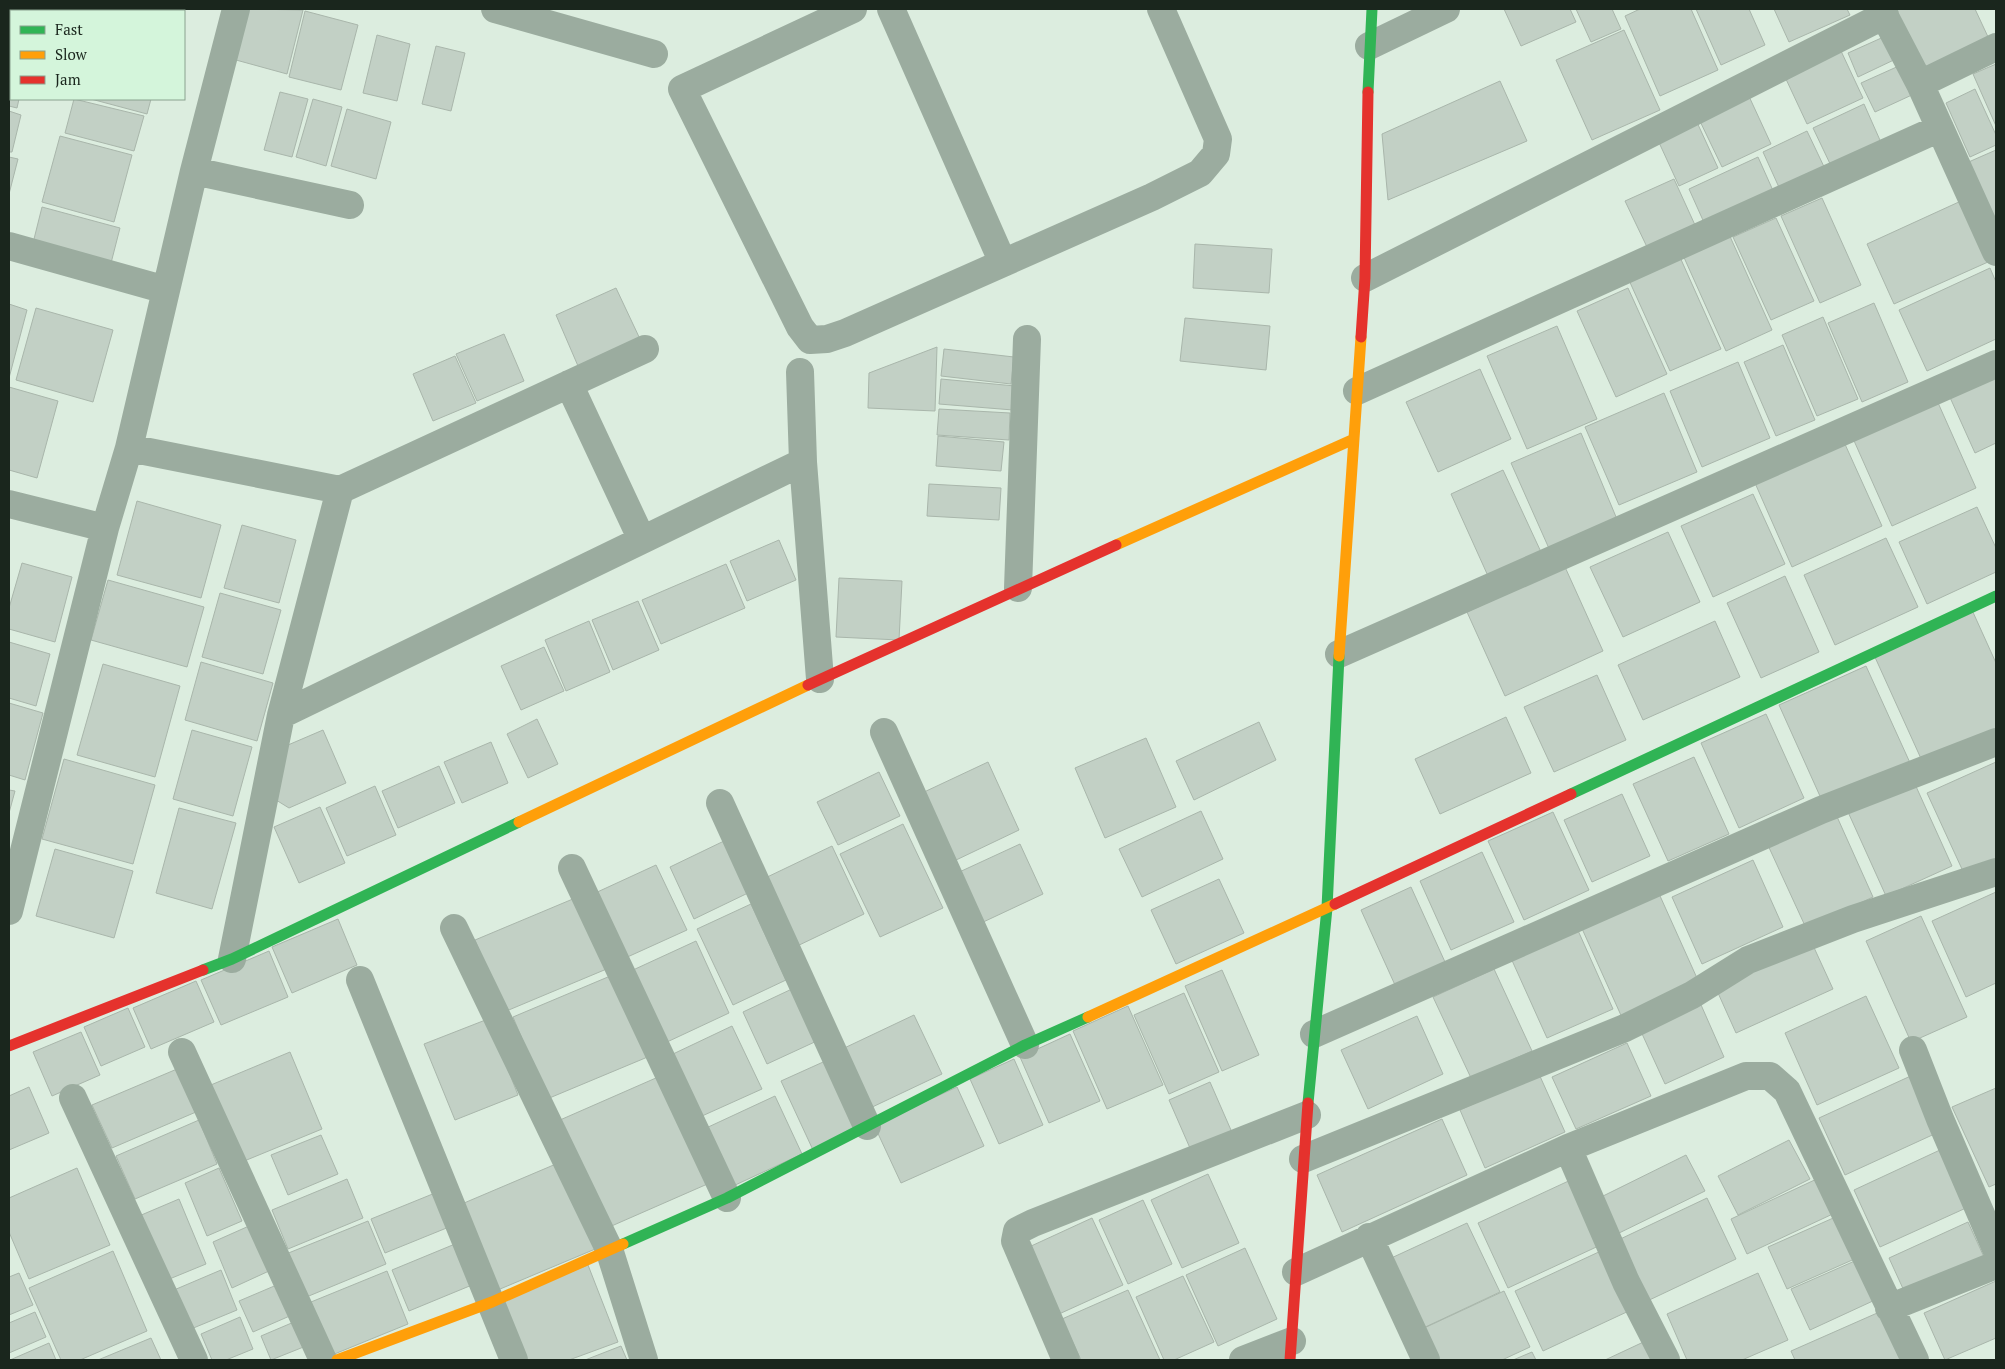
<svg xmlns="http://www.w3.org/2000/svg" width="2005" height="1369" viewBox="0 0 2005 1369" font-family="'PT Serif',serif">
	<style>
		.building { fill: #c2d0c5; stroke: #a9b6ab }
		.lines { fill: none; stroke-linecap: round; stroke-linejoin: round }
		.street { stroke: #9bac9f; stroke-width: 28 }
		.fast { stroke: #30b455; stroke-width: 11 }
		.slow { stroke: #ff9f0a; stroke-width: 11 }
		.jam { stroke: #e5322d; stroke-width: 11 }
	</style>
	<rect width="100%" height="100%" fill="#dceddf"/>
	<!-- building -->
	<path class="building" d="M9 9H32L42 11H11V42L9 41Z
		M108 9H151L160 11H108Z
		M249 9 303 10 287 74 236 60Z
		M1504 9H1570L1576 22 1521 46Z
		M1576 9H1612L1621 29 1591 42Z
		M1640 9H1691L1718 70 1660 96 1625 16Z
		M1696 9H1749L1765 45 1721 65Z
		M1774 9H1847L1850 15 1789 42Z
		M1892 9H1975L1989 39 1919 70Z
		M305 11 358 25 341 90 289 77Z
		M1624 30 1660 110 1592 140 1556 60Z
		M377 35 410 44 397 101 363 93Z
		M1888 35 1898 58 1858 77 1848 53Z
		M9 46H11V99H19L17 108 9 106Z
		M436 46 465 53 451 111 422 104Z
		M1841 51 1863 98 1807 124 1785 77Z
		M1996 64V126L1973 74Z
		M1901 65 1914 94 1875 112 1861 83Z
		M1500 81 1527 141 1388 200 1382 134Z
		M1975 89 1996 135V145L1970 157 1946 103Z
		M280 92 308 99 292 157 264 150Z
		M1747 92 1771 144 1722 167 1697 115Z
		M74 99 144 116 134 151 65 133Z
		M91 99H151L147 114Z
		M313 99 342 107 326 166 296 157Z
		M1864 104 1883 147 1833 170 1813 128Z
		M347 109 391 122 376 179 331 166Z
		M9 111 21 115 12 152H9Z
		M1695 118 1718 168 1679 186 1656 136Z
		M1807 131 1827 173 1782 194 1763 152Z
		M60 136 132 155 114 222 42 202Z
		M1996 150V220L1964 164Z
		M9 157 18 159 9 194Z
		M1758 157 1775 195 1706 227 1689 189Z
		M1674 179 1695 225 1647 247 1625 201Z
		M1822 198 1861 285 1820 303 1781 216Z
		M1961 201 1988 262 1894 304 1867 244Z
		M42 207 120 228 110 267 32 247Z
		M1776 218 1814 301 1771 320 1733 237Z
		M1728 232 1772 330 1726 351 1682 253Z
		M1195 244 1272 249 1269 293 1193 288Z
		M1679 255 1721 349 1670 371 1628 278Z
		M1990 268 1996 282V339L1927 371 1899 310Z
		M616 288 640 339 578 366 556 315Z
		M1628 288 1667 374 1616 397 1577 311Z
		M1874 303 1908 382 1862 402 1828 323Z
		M9 304 27 310 9 378Z
		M36 308 113 330 93 402 16 380Z
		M1823 317 1858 399 1817 416 1782 335Z
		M1185 318 1270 326 1266 370 1180 361Z
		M1557 326 1597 419 1527 449 1487 356Z
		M504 334 524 381 477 401 456 354Z
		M1783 345 1815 420 1776 436 1744 362Z
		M937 347 935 411 868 408 869 373Z
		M944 349 1014 357 1011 384 941 376Z
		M455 356 476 403 433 421 413 374Z
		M1738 362 1770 438 1702 467 1670 391Z
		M1480 369 1511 439 1438 472 1406 402Z
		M1996 371V443L1975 453 1948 393Z
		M941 379 1015 386 1013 410 939 404Z
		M9 387 58 401 37 478 9 470Z
		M1664 393 1697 472 1619 505 1585 427Z
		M1935 396 1976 488 1892 526 1851 434Z
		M939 409 1010 413 1009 440 937 435Z
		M1581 433 1619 524 1551 553 1511 463Z
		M938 436 1004 442 1001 471 936 466Z
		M1844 442 1882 526 1792 567 1755 483Z
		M1503 470 1541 552 1488 576 1451 494Z
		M929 484 1001 488 999 520 927 516Z
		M1753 494 1785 564 1713 597 1681 526Z
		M137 501 221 525 201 598 117 575Z
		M1977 507 1996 548V572L1927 604 1899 542Z
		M242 525 296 540 279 603 224 588Z
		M1668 532 1700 602 1623 637 1590 567Z
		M1886 538 1918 607 1835 645 1804 575Z
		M779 540 796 580 747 601 730 561Z
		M22 563 72 577 55 642 9 629V608Z
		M726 564 745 608 661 644 642 600Z
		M1565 567 1603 651 1505 696 1467 612Z
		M1785 576 1819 652 1761 678 1727 603Z
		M839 578 902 581 899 640 836 637Z
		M108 580 204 607 187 667 91 640Z
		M220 593 281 610 263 674 202 657Z
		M638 601 659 650 613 670 592 620Z
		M1972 610 1996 663V730L1923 763 1874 655Z
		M589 621 610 672 566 691 545 640Z
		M1715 621 1740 677 1643 720 1618 665Z
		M9 642 50 654 36 706 9 698Z
		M544 647 564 691 521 710 501 666Z
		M201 662 273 683 257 741 185 720Z
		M103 664 180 686 155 777 77 755Z
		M1866 666 1911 765 1824 805 1779 705Z
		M1597 675 1626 740 1554 772 1524 707Z
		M9 703 43 713 25 780 9 775Z
		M1766 714 1804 798 1739 828 1701 743Z
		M1506 717 1531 773 1440 814 1415 759Z
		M537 719 558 764 528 778 507 734Z
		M1259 722 1276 760 1194 800 1176 761Z
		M192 730 252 747 233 816 173 799Z
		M323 730 346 783 289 808 268 795 288 745Z
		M1146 738 1176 807 1105 838 1075 768Z
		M491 742 508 783 462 803 444 762Z
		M1694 757 1729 834 1668 861 1633 784Z
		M64 759 155 785 133 864 42 839Z
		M988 762 1019 830 954 861 922 793Z
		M1996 762V867L1967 880 1927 793Z
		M439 766 455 803 398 828 382 791Z
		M879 772 900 816 838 845 817 802Z
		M1914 782 1952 866 1886 896 1848 812Z
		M375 786 396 835 347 856 326 808Z
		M9 790 15 791 9 813Z
		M1622 794 1650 856 1592 882 1564 820Z
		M320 807 345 863 299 883 274 827Z
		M179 808 236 823 212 909 156 893Z
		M1834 810 1873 897 1806 928 1766 841Z
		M1201 811 1223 859 1142 897 1119 849Z
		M1553 812 1589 890 1524 920 1488 841Z
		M903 824 943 908 880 937 840 854Z
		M724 841 748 893 694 919 670 867Z
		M1020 844 1043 894 979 924 955 874Z
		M832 846 864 914 793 948 761 880Z
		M55 849 133 871 114 938 36 916Z
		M1482 852 1514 922 1451 950 1420 881Z
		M1753 860 1783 927 1702 964 1672 897Z
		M656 865 687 930 623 959 593 894Z
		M1219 879 1244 933 1176 964 1151 910Z
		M1411 887 1445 962 1395 985 1361 910Z
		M1656 887 1701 987 1624 1022 1579 922Z
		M1996 892V983L1966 997 1932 921Z
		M580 896 609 968 504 1012 475 940Z
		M751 904 786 980 733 1005 697 929Z
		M1921 916 1967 1017 1911 1042 1866 941Z
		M338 919 357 965 292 993 272 947Z
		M1576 926 1613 1009 1547 1038 1510 956Z
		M696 941 729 1013 667 1042 633 970Z
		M1811 941 1833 989 1736 1033 1714 984Z
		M269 951 288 997 221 1025 201 980Z
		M1494 969 1532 1051 1471 1078 1433 997Z
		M1222 970 1259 1055 1222 1071 1185 986Z
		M615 974 650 1056 547 1099 513 1017Z
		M196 981 214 1022 151 1049 133 1008Z
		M794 988 819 1040 767 1064 743 1012Z
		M1184 993 1219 1072 1169 1094 1134 1015Z
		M1866 996 1899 1068 1817 1105 1785 1033Z
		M1698 998 1724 1057 1665 1084 1638 1025Z
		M1128 1006 1163 1085 1107 1109 1073 1031Z
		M128 1008 145 1047 101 1066 84 1027Z
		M914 1015 942 1074 866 1110 838 1051Z
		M1417 1016 1443 1074 1368 1109 1341 1050Z
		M488 1019 518 1095 455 1120 424 1044Z
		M732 1026 762 1089 702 1116 673 1054Z
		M81 1032 100 1075 52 1096 33 1052Z
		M1070 1034 1100 1101 1049 1123 1020 1057Z
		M1627 1043 1651 1096 1576 1129 1552 1077Z
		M290 1052 322 1129 237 1164 206 1087Z
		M832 1058 864 1126 813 1150 781 1081Z
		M1014 1059 1043 1125 999 1144 970 1079Z
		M177 1069 196 1112 112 1148 92 1105Z
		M665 1074 712 1182 607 1228 560 1120Z
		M1539 1074 1565 1132 1485 1168 1460 1110Z
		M1915 1074 1941 1131 1845 1175 1819 1118Z
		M1210 1082 1234 1137 1193 1155 1169 1100Z
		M29 1087 49 1133 9 1150V1096Z
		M957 1087 984 1146 901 1183 874 1125Z
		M1996 1088V1184L1989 1187 1952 1107Z
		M775 1096 802 1154 731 1187 704 1129Z
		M1442 1119 1467 1175 1342 1232 1317 1175Z
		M199 1120 217 1164 135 1199 116 1156Z
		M321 1135 338 1174 288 1195 271 1155Z
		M1789 1140 1810 1179 1738 1215 1718 1176Z
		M1940 1150 1966 1208 1880 1247 1854 1190Z
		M1686 1155 1705 1191 1615 1235 1597 1199Z
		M563 1161 600 1247 493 1292 457 1206Z
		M77 1168 110 1245 29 1279 9 1232V1198Z
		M219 1168 242 1221 207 1236 185 1183Z
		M1208 1174 1239 1243 1182 1268 1151 1200Z
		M1821 1177 1837 1212 1747 1254 1731 1219Z
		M1575 1178 1605 1243 1508 1288 1478 1223Z
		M347 1179 363 1218 288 1249 272 1210Z
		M440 1191 454 1225 385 1253 371 1219Z
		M1707 1198 1736 1259 1643 1303 1614 1242Z
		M179 1199 206 1264 167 1280 139 1216Z
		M1143 1200 1172 1264 1128 1284 1099 1220Z
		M1840 1215 1859 1257 1787 1289 1768 1247Z
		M1092 1218 1123 1285 1059 1314 1029 1247Z
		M368 1221 386 1264 304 1298 286 1254Z
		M1968 1222 1984 1257 1905 1293 1889 1258Z
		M1467 1223 1500 1292 1419 1330 1387 1260Z
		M249 1226 269 1271 232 1288 213 1242Z
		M455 1244 472 1285 409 1311 392 1270Z
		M1245 1248 1277 1319 1218 1346 1186 1275Z
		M1603 1250 1631 1310 1543 1351 1515 1291Z
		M113 1251 147 1331 80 1360H61L29 1288Z
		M1857 1260 1875 1300 1810 1330 1791 1289Z
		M588 1265 618 1342 569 1360H524L500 1300Z
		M221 1270 237 1310 191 1329 174 1290Z
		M387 1271 408 1324 332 1355 311 1302Z
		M19 1273 33 1305 9 1315V1277Z
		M1758 1273 1788 1340 1742 1360H1687L1667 1314Z
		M1183 1276 1214 1342 1174 1360H1164L1136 1297Z
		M1996 1281V1338L1945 1360 1924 1313Z
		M279 1284 292 1315 253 1332 239 1301Z
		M1128 1290 1160 1360H1081L1062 1319Z
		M1504 1291 1530 1347 1502 1360H1437L1422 1329Z
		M1884 1310 1906 1360H1795L1791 1351Z
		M35 1312 46 1337 9 1353V1323Z
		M240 1317 253 1349 226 1360H212L201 1334Z
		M301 1319 311 1344 271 1360 261 1336Z
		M151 1338 161 1360H98Z
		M1652 1338 1662 1360H1605Z
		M49 1343 56 1360H10Z
		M621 1346 627 1360H585Z
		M1532 1352 1536 1360H1513Z"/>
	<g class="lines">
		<!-- street -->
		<path class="street" d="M495 9 654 54
			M853 9 682 89 800 327 810 340 827 339 845 333 1152 197 1200 173 1216 154 1218 139 1161 9
			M891 9 1003 263
			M1881 9 1920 84 1996 252
			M1369 46 1446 9
			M1920 84 1996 47
			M194 171 350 205
			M9 246 166 290
			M1365 278 1885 15
			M800 372 803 462 820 679
			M569 384 642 540
			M1357 391 1940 128
			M129 448 340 490 645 349
			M9 504 105 528
			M1018 588 1027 339
			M1339 654 1996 364
			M281 715 803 462
			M884 732 1025 1045
			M720 803 867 1126
			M572 868 727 1198
			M9 911 105 528 129 448 194 171 236 9
			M454 928 609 1249 644 1360
			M232 959 281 715 340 490
			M360 980 514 1360
			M1314 1034 1821 810 1996 742
			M1913 1050 1940 1119 1996 1249
			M182 1052 323 1360
			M73 1098 194 1360
			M1568 1148 1626 1282 1666 1360
			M1303 1159 1625 1028 1692 995 1748 960 1853 919 1996 872
			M1369 1237 1426 1360
			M1296 1272 1568 1148 1746 1076H1770L1787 1091 1915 1360
			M1889 1308 1996 1265
			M1066 1360 1015 1241 1017 1231 1033 1223 1307 1115
			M1243 1360 1292 1341"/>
		<!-- fast -->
		<path class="fast" d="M1368 92 1372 9
			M1571 794 1996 596
			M203 970 232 959 519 822
			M1308 1103 1327 908 1339 656
			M623 1244 727 1198 1025 1045 1088 1017"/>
		<!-- slow -->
		<path class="slow" d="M1116 545 1354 439
			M1339 656 1361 337
			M519 822 808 685
			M1088 1017 1335 904
			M337 1360 492 1302 623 1244"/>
		<!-- jam -->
		<path class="jam" d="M1361 337 1365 278 1368 92
			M808 685 1116 545
			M1335 904 1571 794
			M9 1046 203 970
			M1290 1360 1308 1103"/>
	</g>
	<!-- border -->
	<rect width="2005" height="1369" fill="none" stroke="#1a261d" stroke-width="20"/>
	<!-- legend -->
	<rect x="10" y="10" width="175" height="90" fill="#d4f5db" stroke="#8aa28f"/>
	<rect x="20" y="26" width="25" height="8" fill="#30b455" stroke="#8aa28f"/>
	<text x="55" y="35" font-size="15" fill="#1a261d">Fast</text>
	<rect x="20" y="51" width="25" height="8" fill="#ff9f0a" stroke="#8aa28f"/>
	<text x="55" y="60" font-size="15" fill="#1a261d">Slow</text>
	<rect x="20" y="76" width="25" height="8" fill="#e5322d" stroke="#8aa28f"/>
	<text x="55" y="85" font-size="15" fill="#1a261d">Jam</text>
</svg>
